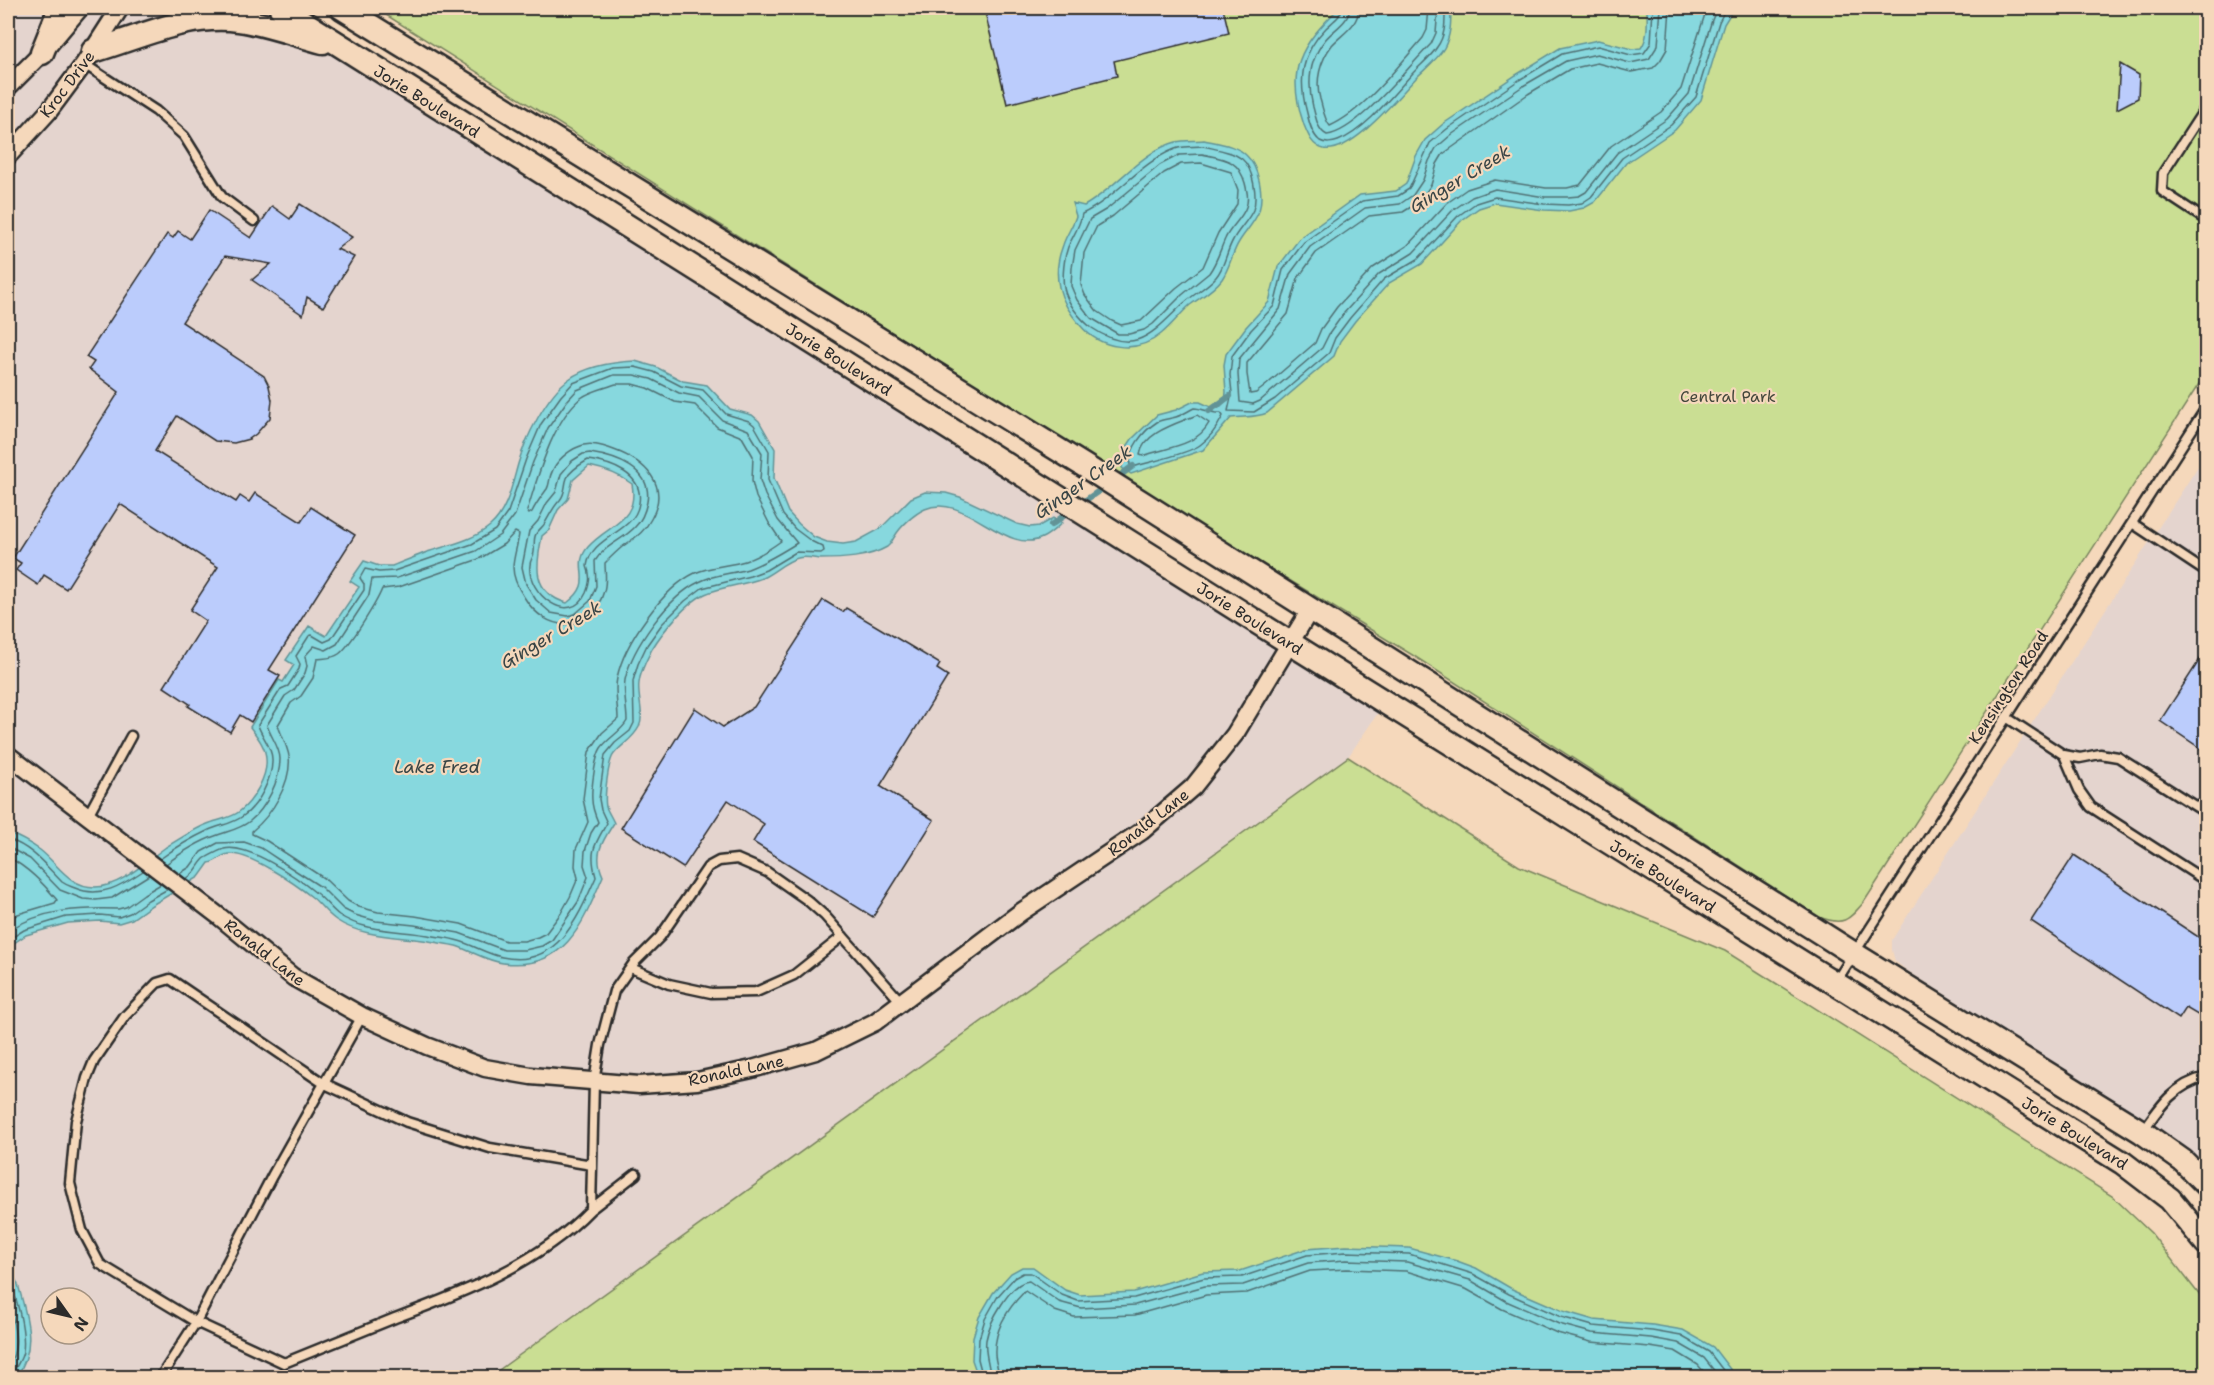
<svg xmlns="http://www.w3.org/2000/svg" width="2214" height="1385" viewBox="0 0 2214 1385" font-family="'Shantell Sans',sans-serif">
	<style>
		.built { fill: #e4d4ce; fill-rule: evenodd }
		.green { fill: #cade93; stroke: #7a845f; stroke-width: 1.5 }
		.water { fill: #87d8de; stroke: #629396; stroke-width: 1.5; fill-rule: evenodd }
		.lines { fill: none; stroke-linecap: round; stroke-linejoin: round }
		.shore { stroke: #507073; stroke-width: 1.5 }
		.stream { stroke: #629396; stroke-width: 6 }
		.building { fill: #bbccfc; stroke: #2b2b2b; stroke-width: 1.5 }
		.service-casing { stroke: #2b2b2b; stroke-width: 13 }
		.minor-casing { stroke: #2b2b2b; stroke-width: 21 }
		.secondary-casing { stroke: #2b2b2b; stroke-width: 27 }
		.service { stroke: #f5d8bb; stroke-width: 8 }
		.minor { stroke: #f5d8bb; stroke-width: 16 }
		.secondary { stroke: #f5d8bb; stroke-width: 22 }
		.labels { text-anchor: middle; stroke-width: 4.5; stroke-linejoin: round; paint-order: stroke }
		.street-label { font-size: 16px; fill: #2b2b2b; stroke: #f5d8bb }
		.park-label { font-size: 16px; fill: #43463b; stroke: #f5d8bb }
		.water-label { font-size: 18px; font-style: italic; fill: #394546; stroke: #f5d8bb }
	</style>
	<rect width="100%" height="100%" fill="#f5d8bb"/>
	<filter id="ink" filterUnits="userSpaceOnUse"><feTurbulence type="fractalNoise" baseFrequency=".0167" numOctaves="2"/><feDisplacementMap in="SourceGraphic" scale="12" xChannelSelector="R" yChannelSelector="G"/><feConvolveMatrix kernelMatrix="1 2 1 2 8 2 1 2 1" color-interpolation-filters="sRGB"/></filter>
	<g filter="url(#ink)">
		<!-- built -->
		<path class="built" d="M8 8H261L1378 713 1348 757 496 1372 477 1378 8 1377ZM51 1298H87V1334H51Z
			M2206 454V1166L2165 1132 1906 970 1895 961 1892 950V940L1897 932Z"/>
		<!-- green -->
		<path class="green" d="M375 8H2206V373L1864 902C1848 921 1843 926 1819 917L1414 656 1194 522Z
			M1348 757 1519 866 1725 951 2112 1196 2151 1233 2201 1297 2206 1309V1378H477L496 1372Z"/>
		<!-- water -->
		<path class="water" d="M1339 8H1451C1451 22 1451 35 1444 48 1438 59 1425 69 1416 78 1398 97 1352 154 1324 149 1312 146 1308 135 1304 125 1285 70 1300 46 1339 8Z
			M1647 8H1734L1724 24 1701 100 1675 130 1626 163 1595 202 1584 208 1569 211 1544 210 1495 203 1479 208 1462 220 1422 264 1389 283 1355 321 1340 341 1334 356 1267 413C1255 418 1245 416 1231 418L1203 450 1131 474 1122 468 1124 451 1132 439 1157 415 1176 410 1192 402H1200L1211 407 1219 408 1225 402 1226 392 1224 365 1226 354 1246 327 1269 302 1278 267 1300 238 1360 195 1396 191 1406 184 1416 156 1425 140 1443 124 1516 75 1560 48 1598 40 1632 49 1641 48C1649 37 1647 21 1647 8Z
			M1204 140C1217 143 1236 145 1246 155 1259 167 1264 195 1259 211 1255 222 1245 232 1239 242 1232 253 1230 267 1222 279 1214 290 1201 297 1190 305 1180 314 1172 325 1161 334 1136 355 1100 349 1080 325 1059 301 1051 276 1063 245 1066 235 1073 226 1076 216L1072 203 1084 206C1115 189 1141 151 1176 142 1184 140 1195 141 1204 140Z
			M635 361 656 367 683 381 707 385 730 409 752 415 759 421 775 449 774 478 788 512 799 524 814 537 827 542 843 544 856 542 880 529 911 498 925 492 946 493 960 497 1017 524 1030 527 1039 526 1053 518 1062 523C1056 528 1050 534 1044 537 1006 558 965 491 925 509 914 514 901 526 895 536 892 540 891 544 887 547 868 558 842 559 820 559 813 558 804 556 798 558 785 561 774 573 762 578 744 585 723 586 705 594 687 602 662 632 652 649 647 659 640 671 639 683 637 697 645 714 639 727 633 739 622 744 614 754 608 761 604 797 606 807 608 812 612 818 614 823 602 842 593 854 603 876 583 924 565 971 503 963 487 961 471 951 456 946 447 944 438 943 429 941 399 936 363 938 336 920 327 914 321 905 313 898 297 885 244 848 225 855 219 857 216 862 209 863L199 877 152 905 132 919 119 923 100 921 68 923 26 935 8 947V833C19 837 30 843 40 850 58 864 69 887 95 887 121 887 146 861 166 847 180 839 195 828 210 823 220 819 232 818 240 811 253 801 268 776 266 759 266 747 257 736 250 727L279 680 283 682 294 665 286 660 309 626 326 636 359 587 350 581 364 561 379 566H392C404 561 415 557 427 552 448 545 472 541 490 526 507 512 512 485 518 464 525 439 547 394 569 379 587 366 614 362 635 361ZM589 466C604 469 619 474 632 484 639 522 608 524 588 547 570 568 597 581 567 603 531 593 536 564 542 536L549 530 558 510 568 499 573 480Z
			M8 1234C12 1247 11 1258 12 1271 13 1277 18 1282 19 1288 28 1320 37 1349 16 1377H8Z
			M1346 1246 1409 1248 1457 1261 1476 1268 1512 1289 1563 1311 1594 1320 1653 1325 1683 1330 1713 1347 1736 1377H978L972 1360 973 1337 979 1317 993 1293 1011 1273 1022 1267H1033L1065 1290 1080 1295 1134 1292 1203 1272 1240 1271 1306 1249Z"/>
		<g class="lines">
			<!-- shore -->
			<path class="shore" d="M1342 8C1342 16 1332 22 1326 28 1301 53 1298 80 1307 113 1309 122 1312 135 1320 141 1325 144 1333 143 1338 141 1364 131 1393 95 1412 74 1420 65 1431 57 1437 47 1446 35 1445 21 1445 8
				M1350 8C1349 22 1334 29 1325 40 1309 60 1307 83 1313 107 1316 117 1317 130 1327 135 1357 132 1409 66 1431 44L1436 33 1438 8
				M1359 8C1358 26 1343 33 1332 45 1320 61 1315 81 1320 99 1323 108 1324 119 1330 126 1364 111 1398 66 1423 38L1427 30 1429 8
				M1653 8 1651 43 1644 53 1631 55 1598 46 1562 54 1519 80 1447 129 1430 143 1409 189 1398 196 1362 201 1304 242 1283 270 1274 306 1251 330 1232 356 1230 375 1232 393 1228 411 1254 412 1275 399 1329 353 1335 338 1350 318 1384 279 1418 259 1458 216 1476 203 1495 197 1544 204 1568 205 1582 203 1591 197 1622 158 1671 125 1696 97 1719 22 1726 8
				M1661 8 1658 45 1649 59 1630 63 1597 54 1566 61 1523 86 1451 135 1436 148 1429 161 1423 180 1413 195 1400 204 1365 208 1310 247 1290 274 1280 309 1239 359 1238 374 1240 402 1253 404 1260 401 1322 348 1329 334 1344 313 1379 274 1413 253 1453 210 1472 197 1495 189 1545 197H1568L1579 196 1586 192 1617 153 1667 119 1689 94 1712 20 1717 8
				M1670 8 1667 49 1660 61 1653 68 1631 72 1597 63 1570 69 1528 94 1443 154 1437 164 1431 185 1419 202 1403 212 1369 216 1316 253 1298 278 1288 314 1247 363V374L1250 394 1256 393 1264 387 1315 343 1321 329 1337 307 1373 268 1407 246 1447 203 1467 189 1495 180 1546 188H1567L1580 185 1611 146 1661 112 1681 89 1707 8
				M1203 146C1215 149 1232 151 1242 159 1253 168 1258 197 1253 210 1248 221 1238 230 1233 240 1226 252 1225 267 1216 277 1207 287 1194 294 1184 303 1153 332 1136 358 1092 328 1080 319 1067 303 1064 288 1062 276 1064 258 1068 247 1073 236 1080 226 1082 214 1116 198 1139 163 1175 149 1183 146 1194 147 1203 146Z
				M1202 154C1225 159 1238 159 1245 183 1247 191 1249 199 1246 207 1242 219 1230 227 1225 239 1220 250 1217 262 1209 273L1182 295 1153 324 1144 330 1129 334H1118L1091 318 1077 300 1071 286 1072 268 1075 250 1090 219 1107 209 1160 165 1179 155Z
				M1201 163 1231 172 1238 190 1237 204 1218 233 1203 267 1176 288 1141 321 1121 325 1112 321 1097 311 1085 295 1081 285 1084 253 1097 226 1113 216 1164 173 1181 164Z
				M616 384H632L647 388 675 402 695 405 717 427 742 437 753 456 752 481 756 497 769 523 781 541C770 549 757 557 745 561 729 566 711 566 695 573 663 588 624 643 617 678 614 691 618 706 618 719L602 733 589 752 583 799 588 822 576 849 575 866 578 878 570 897 561 913 546 933 538 937 524 941H506L461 924 415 916 378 912 359 907 348 901 325 879 267 841 252 834V831C272 815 292 782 289 756 287 745 281 735 278 725L291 703 301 696 313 678 317 659C324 658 332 659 339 654 350 646 377 602 382 589L399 587 479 559 504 544 515 532 519 534C518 543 513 559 513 567 513 578 518 588 524 597 546 634 591 635 604 591 607 581 605 572 605 563 610 558 616 552 622 547 634 538 644 533 651 519 671 484 644 461 614 450 603 446 589 441 578 447 568 451 556 461 552 472 549 477 550 484 547 489 541 497 536 503 532 512L529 514 527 511C538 477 552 421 581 398 590 391 605 388 616 384Z
				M1194 408C1203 408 1211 414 1221 413L1223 416C1218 426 1210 438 1200 445 1188 454 1149 462 1133 467L1130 466C1128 450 1143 431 1157 422 1163 419 1170 419 1176 417 1182 415 1188 411 1194 408Z
				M1197 415 1209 423C1196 447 1166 447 1143 456L1140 455C1143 432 1179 423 1197 415Z
				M590 453C616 457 653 469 647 502 645 512 642 520 635 527 623 540 605 545 595 561L596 586 590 601 575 614 568 616 551 613 536 600 526 584 522 567 529 531 538 521 547 503 556 492 561 474 572 461 583 454Z
				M588 460C611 463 644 474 639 503 638 510 634 518 628 523 613 537 590 544 587 566 591 576 590 583 586 593 570 628 526 593 530 565 530 560 534 556 534 552 535 546 533 539 536 534 539 529 543 527 545 523 550 515 553 507 560 500 566 493 564 486 567 478 570 470 581 464 588 460Z
				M8 839C33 848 44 864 62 882 66 885 70 886 75 888 101 899 122 885 143 871
				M8 847 30 859 60 890 83 899 96 900 112 898 149 875
				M8 857C28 868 42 882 57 900L55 903 18 914 8 920
				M160 859C175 848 192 838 209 830 220 825 233 824 243 816 258 806 273 778 272 759 272 746 261 736 258 725L281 689 288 686 299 669 300 664 296 656 309 636 312 635 324 642 331 639 364 590V584L360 578 365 569 379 572 394 571 472 544 495 530 508 512 526 459 541 424 561 396 573 383 613 368 635 367 654 372 681 386 703 390 726 414 749 421 754 425 769 451 768 480 783 515 795 529 811 541 823 547 824 551 821 553 796 552 766 570 750 576 702 588 685 601 662 624 647 645 638 664 633 681 634 723 630 731 615 743 605 755 599 799 601 810 607 823C594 846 589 851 596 877 578 918 557 969 502 957 487 954 473 945 459 941 449 938 438 937 428 935 399 930 364 932 339 915 331 909 325 900 316 893 298 878 248 843 224 849 222 849 205 858 204 859 196 867 198 871 186 879
				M166 864C181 853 198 842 215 836 227 831 239 830 250 821 266 808 280 781 280 759 280 747 270 736 267 725L285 696 294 690 305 673 307 666 305 656 314 646 326 650 337 644 369 595 372 579 397 578 476 551 500 535 515 515 533 462 548 428 567 401 577 390 614 375H634L651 379 679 393 699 397 722 420 748 430 762 453 760 480 765 495 778 520 797 543C782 552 765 563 748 569 732 574 714 574 699 582 669 596 632 647 625 680 623 693 627 708 627 721 621 732 608 738 601 748 595 757 591 789 592 800 592 808 595 815 598 822L591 833 585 851 584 865 588 877 578 902 552 940 542 946 525 950H504L459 933 414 925 376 921 355 915 343 909 321 887 279 860 261 848 244 842 218 843 201 852 190 867 179 874
				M8 931C41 909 79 908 118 909L126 907 144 894 161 884
				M8 940 24 930 66 917 100 915 119 917 130 913 148 900 168 889
				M8 1276C16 1295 26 1331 23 1351 22 1361 13 1368 12 1378
				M8 1297C12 1320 23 1346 8 1366
				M983 1378 978 1359 979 1339 985 1319 998 1296 1014 1278 1023 1273H1031L1062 1295 1078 1301 1134 1298 1204 1278 1242 1277 1307 1255 1346 1252 1409 1254 1473 1274 1509 1294 1561 1317 1593 1326 1652 1331 1681 1336 1709 1352 1729 1378
				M990 1378C990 1364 984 1354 986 1340 989 1323 1010 1282 1029 1281L1059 1302 1081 1308 1135 1305 1205 1286 1243 1285 1308 1263 1346 1260 1407 1262 1470 1280 1506 1301 1559 1324 1592 1333 1651 1338 1678 1343 1704 1358 1720 1378
				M999 1378C999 1369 995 1362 995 1354 994 1330 1008 1308 1025 1291L1055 1311 1074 1317 1135 1315 1206 1295 1247 1293 1310 1271 1347 1269 1406 1271 1466 1289 1502 1309 1557 1333 1591 1342 1650 1347 1675 1351 1698 1365 1709 1378"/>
			<!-- stream -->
			<path class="stream" d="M1209 411 1230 396
				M1114 480 1133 466
				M1080 504 1106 486
				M1051 525 1072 510"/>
		</g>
		<!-- building -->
		<path class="building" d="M984 8H1223L1229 33 1114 61 1117 76 1007 104Z
			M2120 64 2139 75 2138 98 2117 109Z
			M300 204 352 237 337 249 354 257 323 307 307 297 303 315 252 280 271 264 225 256 182 322 264 376 269 386 272 400 270 418 256 434 249 439 234 443 215 441 177 416 155 451 236 502 240 496 249 502 255 493 301 522 311 507 355 535 269 670 280 676 251 722 240 715 230 732 188 706 190 704 164 687 206 621 190 610 218 567 120 504 66 589 44 575 38 585 16 570 21 563 13 558 119 392 89 369 94 362 86 357 167 234 173 238 178 231 190 239 209 210 251 238 272 206 290 219Z
			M823 600 843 612 846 608 910 646 940 664 937 669 948 676 880 786 934 820 873 917 753 842 764 824 728 800 683 868 621 828 695 708 723 727 754 707Z
			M2206 650V752L2160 721Z
			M2074 855 2206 942V977L2199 989 2206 994V1020L2186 1008 2179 1019 2031 921Z"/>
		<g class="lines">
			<defs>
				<path id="service" d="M84 64 156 111 184 136 222 197 254 221
					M2206 107 2163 173 2162 191 2206 220
					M2132 523 2206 572
					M2006 717 2064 755 2080 758 2100 754 2118 757 2206 813
					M2064 755 2079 790 2091 807 2206 881
					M88 815 131 736
					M631 968 669 984 711 993 756 992 794 975 843 936
					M1835 983 2206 408
					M2143 1131C2160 1106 2175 1084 2206 1077
					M592 1165 490 1148 407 1122 323 1083 170 979 157 983 125 1016 94 1061 87 1078 76 1121 70 1183 82 1230 100 1264 196 1322 284 1363C321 1348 358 1333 395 1318 465 1292 538 1264 591 1209L594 1082 600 1045 614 991 633 964 660 937 708 867 719 861 737 859 767 872 807 900 825 916 902 1003
					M591 1209 636 1174
					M160 1378 196 1322 272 1176 362 1016"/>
				<path id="minor" d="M8 87 42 53 80 8
					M8 156 49 111 84 64 120 8
					M8 755 220 917 293 977 362 1016 427 1046 485 1068 531 1076 639 1085 697 1081 752 1069 816 1051 875 1022 1021 912 1142 831 1193 787 1235 734 1310 610"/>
				<path id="secondary" d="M281 8 1290 643 2123 1163 2170 1199 2206 1243
					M342 8 1083 465 1854 954 2142 1132 2183 1161 2206 1184
					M93 51C141 37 187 13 239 20 267 24 296 35 323 42
					M42 53 60 8"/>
			</defs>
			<!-- service casing -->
			<use href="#service" class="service-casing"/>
			<!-- minor casing -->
			<use href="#minor" class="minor-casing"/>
			<!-- secondary casing -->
			<use href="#secondary" class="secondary-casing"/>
			<!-- service -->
			<use href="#service" class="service"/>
			<!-- minor -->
			<use href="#minor" class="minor"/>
			<!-- secondary -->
			<use href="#secondary" class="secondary"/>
		</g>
	</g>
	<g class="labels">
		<!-- street labels -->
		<g class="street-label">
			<text transform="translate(67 84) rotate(-53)" y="6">Kroc Drive</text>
			<text transform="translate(427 101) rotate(32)" y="6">Jorie Boulevard</text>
			<text transform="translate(839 359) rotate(32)" y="6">Jorie Boulevard</text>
			<text transform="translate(1250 618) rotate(32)" y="6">Jorie Boulevard</text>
			<text transform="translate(2008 687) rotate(-57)" y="6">Kensington Road</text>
			<text transform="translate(1148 822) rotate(-38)" y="6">Ronald Lane</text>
			<text transform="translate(1663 876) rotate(32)" y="6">Jorie Boulevard</text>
			<text transform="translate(265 952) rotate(38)" y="6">Ronald Lane</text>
			<text transform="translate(736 1070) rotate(-12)" y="6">Ronald Lane</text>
			<text transform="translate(2075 1133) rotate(32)" y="6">Jorie Boulevard</text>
		</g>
		<!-- park labels -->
		<g class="park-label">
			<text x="1728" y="402">Central Park</text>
		</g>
		<!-- water labels -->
		<g class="water-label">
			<text transform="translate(1460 179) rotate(-31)" y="6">Ginger Creek</text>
			<text transform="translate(1083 482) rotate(-35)" y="6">Ginger Creek</text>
			<text transform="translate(551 635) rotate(-31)" y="6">Ginger Creek</text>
			<text x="437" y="773">Lake Fred</text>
		</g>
	</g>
	<!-- margin -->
	<rect width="2214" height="1385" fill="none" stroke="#f5d8bb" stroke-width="30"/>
	<rect x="15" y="15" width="2184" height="1355" fill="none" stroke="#2b2b2b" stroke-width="2" filter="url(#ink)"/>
	<!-- north arrow -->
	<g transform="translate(69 1316) rotate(124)"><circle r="28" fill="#f5d8bb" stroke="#a49381" stroke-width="1.5"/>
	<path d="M0-4.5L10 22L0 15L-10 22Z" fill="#2b2b2b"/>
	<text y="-9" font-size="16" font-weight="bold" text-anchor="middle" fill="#2b2b2b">N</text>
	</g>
</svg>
